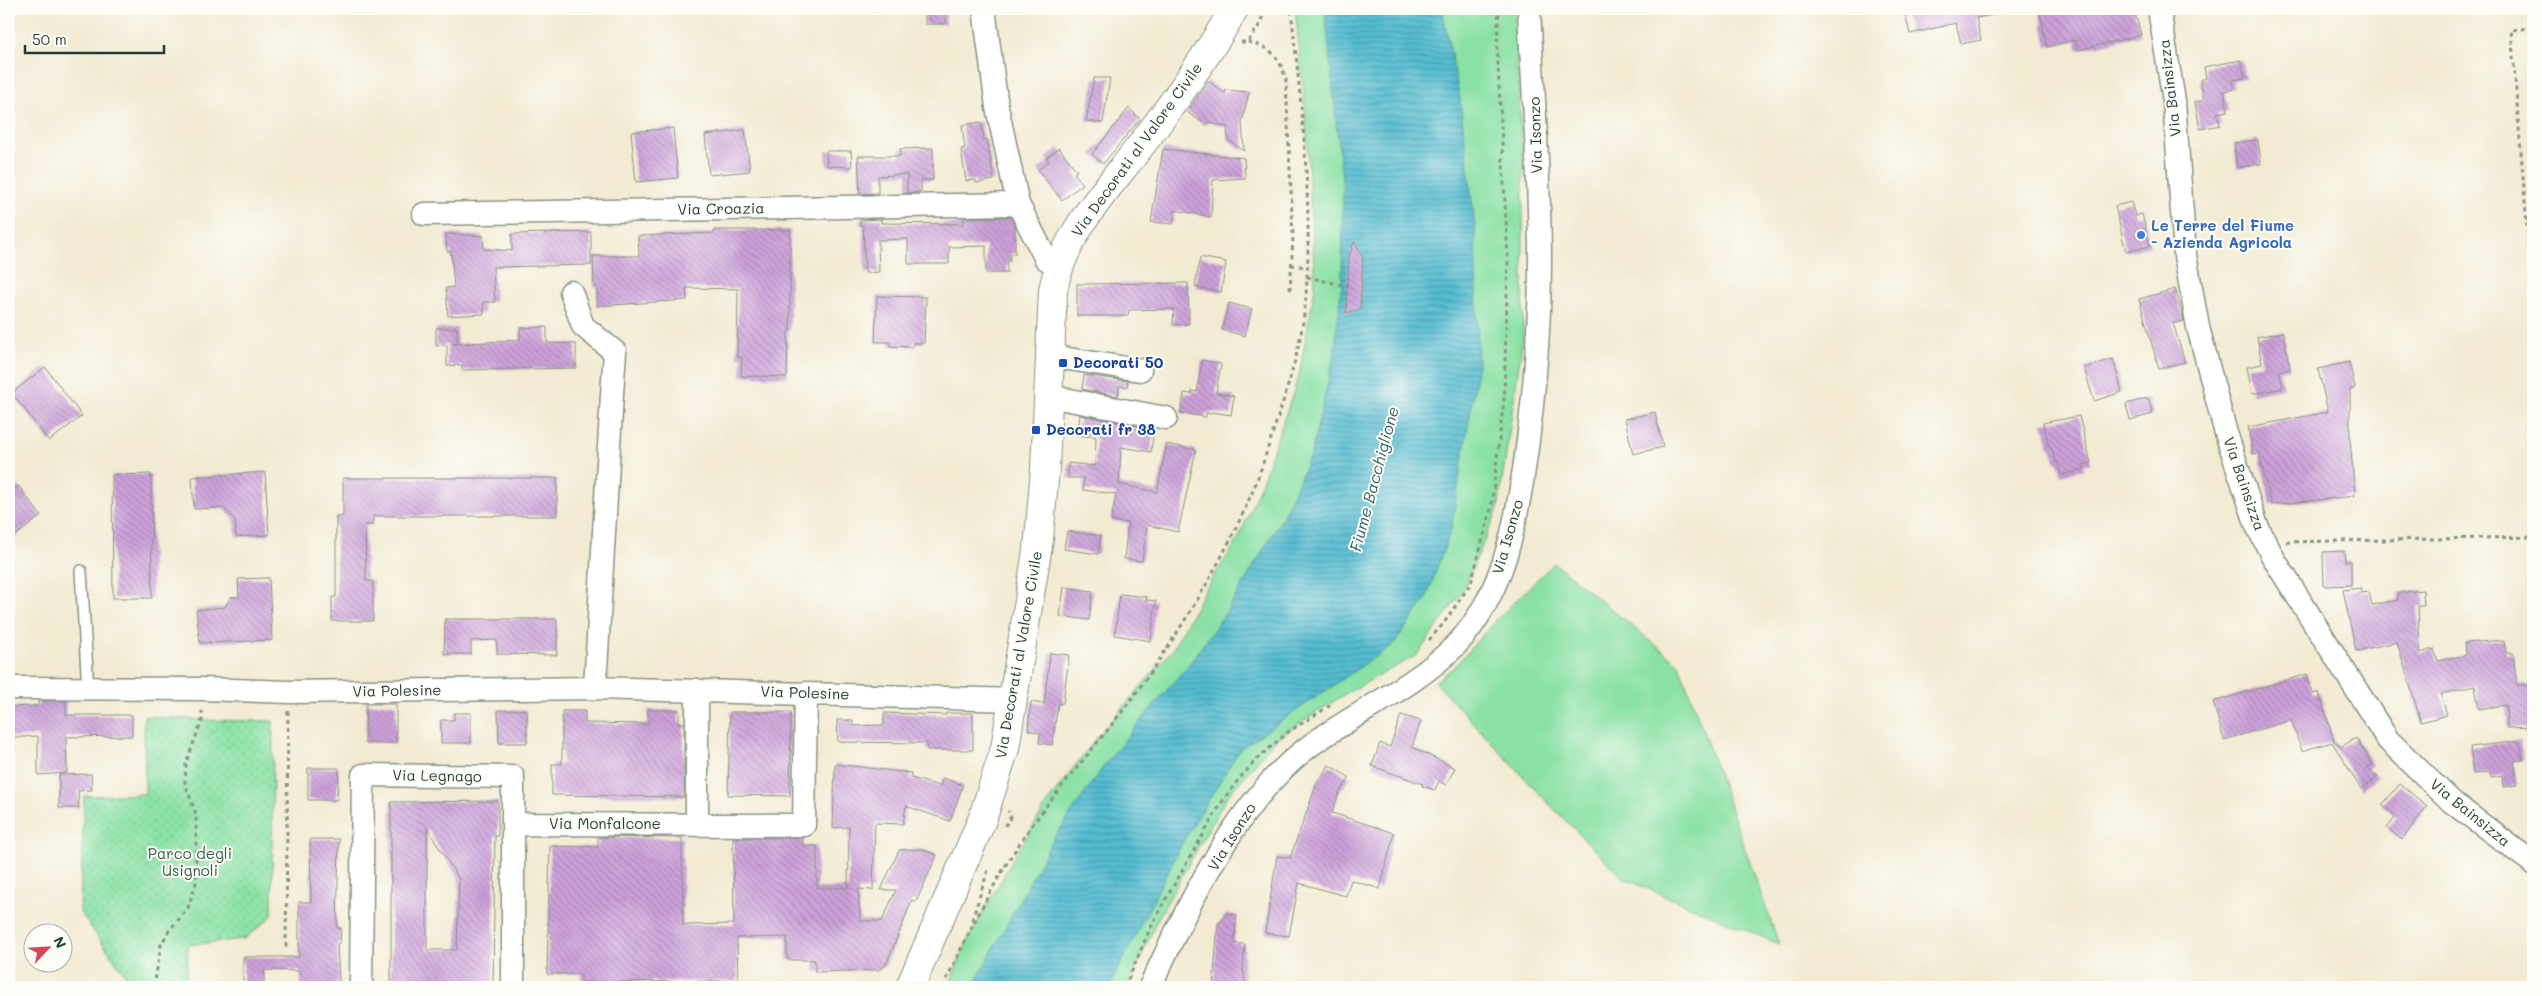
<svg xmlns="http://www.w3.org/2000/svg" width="2542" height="996" viewBox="0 0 2542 996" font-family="Mali,sans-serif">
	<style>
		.green { fill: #8ae1a5; stroke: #548f6c }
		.park { fill: url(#park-dots); stroke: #548f6c }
		.water { fill: url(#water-rules); stroke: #3a7c82 }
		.building { fill: url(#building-back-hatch); fill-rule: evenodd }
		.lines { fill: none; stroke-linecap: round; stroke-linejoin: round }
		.lane-casing { stroke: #889483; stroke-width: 14 }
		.street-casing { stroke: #889483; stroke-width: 25 }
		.secondary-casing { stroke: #889483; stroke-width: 30 }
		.path { stroke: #889483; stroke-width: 3; stroke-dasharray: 4 4; stroke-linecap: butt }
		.lane { stroke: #fff; stroke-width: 11 }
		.street { stroke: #fff; stroke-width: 22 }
		.secondary { stroke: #fff; stroke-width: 28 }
		.shop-dot { fill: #3f7fe0; stroke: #fdfcf7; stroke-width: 2 }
		.transit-dot { fill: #1a4fb4; stroke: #fdfcf7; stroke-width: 2 }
		.labels { text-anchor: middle; stroke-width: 4; stroke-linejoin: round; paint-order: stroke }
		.street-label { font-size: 15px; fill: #1f3d34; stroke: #fdfcf7 }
		.shop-label { font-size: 15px; font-weight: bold; fill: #366cbe; stroke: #fdfcf7; text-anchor: start }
		.transit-label { font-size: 15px; font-weight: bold; fill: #164399; stroke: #fdfcf7; text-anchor: start }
		.park-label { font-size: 15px; fill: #345e4b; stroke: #fdfcf7 }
		.water-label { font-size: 16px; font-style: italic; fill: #2f6363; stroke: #fdfcf7 }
	</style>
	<defs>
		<pattern id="park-dots" width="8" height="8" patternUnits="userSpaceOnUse" patternTransform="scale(1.25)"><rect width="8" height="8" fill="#8ae1a5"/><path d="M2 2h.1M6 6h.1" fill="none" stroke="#77c28f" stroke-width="1.8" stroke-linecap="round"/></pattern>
		<pattern id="water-rules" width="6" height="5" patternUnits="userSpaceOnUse" patternTransform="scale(1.25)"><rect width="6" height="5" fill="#54bcd1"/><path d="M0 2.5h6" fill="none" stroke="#459aaa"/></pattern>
		<pattern id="building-back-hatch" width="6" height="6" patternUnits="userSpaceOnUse" patternTransform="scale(1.25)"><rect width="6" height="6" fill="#cda1db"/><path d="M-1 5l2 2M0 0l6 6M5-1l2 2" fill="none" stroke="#a684b2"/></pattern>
	</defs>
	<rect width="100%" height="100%" fill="#fdfcf7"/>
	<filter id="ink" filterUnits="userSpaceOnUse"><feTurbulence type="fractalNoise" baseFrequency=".02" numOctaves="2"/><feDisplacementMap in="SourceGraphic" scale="10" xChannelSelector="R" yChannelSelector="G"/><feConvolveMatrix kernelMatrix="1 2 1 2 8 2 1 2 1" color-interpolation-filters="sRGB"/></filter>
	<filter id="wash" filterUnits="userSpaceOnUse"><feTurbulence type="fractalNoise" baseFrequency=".0096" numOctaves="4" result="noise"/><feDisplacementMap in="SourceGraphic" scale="20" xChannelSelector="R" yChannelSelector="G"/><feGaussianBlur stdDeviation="1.12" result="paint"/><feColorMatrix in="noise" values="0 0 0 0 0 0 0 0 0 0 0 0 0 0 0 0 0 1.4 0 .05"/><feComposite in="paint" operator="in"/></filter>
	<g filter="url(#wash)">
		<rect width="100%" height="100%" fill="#f2ead2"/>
		<!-- green -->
		<path class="green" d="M1295 9H1514L1523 166V337L1498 509 1462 592 1417 655 1345 694 1276 739 1226 798 1157 920 1128 987H948L969 938 1017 852 1052 796 1095 740 1173 649 1206 588 1238 540 1263 479 1299 376 1315 287 1305 106Z
			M1554 563 1679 664 1779 944 1623 878 1550 805 1435 682 1455 666 1493 623Z"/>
		<!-- park -->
		<path class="park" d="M144 716 202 720 273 721 272 916 244 939 188 945 186 987H134L80 912 84 796 145 794Z"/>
		<!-- water -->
		<path class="water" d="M1325 9H1442L1460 99 1475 227 1478 365 1451 529 1426 599 1394 644 1240 749 1184 840 1109 987H973L1053 839 1111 756 1190 663 1229 608 1282 518 1311 454 1334 356 1342 283 1343 189Z"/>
		<g id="blocks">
			<!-- building -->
			<path class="building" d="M925 9H946V24H925Z
				M1904 9H1992L1993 15 1976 18 1981 40 1961 44 1956 23 1910 34Z
				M2039 9H2134L2141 35 2078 50 2076 40 2047 47Z
				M2241 60 2245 78 2233 80 2234 89 2224 91 2228 111 2217 113 2220 125 2200 129 2195 102 2204 100 2200 80 2206 78 2204 67Z
				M1094 78H1110L1103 123 1086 121Z
				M1208 81 1225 93 1226 90 1249 92 1242 122 1244 151 1228 140 1227 127 1208 122 1206 125 1187 112Z
				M1129 108 1140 119 1103 164 1092 154Z
				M981 122 984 140 987 139 994 180 976 183V180L966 181 961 149 965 148 962 125Z
				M673 128 678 178 636 182 631 132Z
				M745 130 750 171 709 175 705 135Z
				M2258 140 2261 164 2237 168 2234 143Z
				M933 148V180H921V192L907 193V174L878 176V193L860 194 858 156H900V149Z
				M1059 148 1077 171 1074 173 1083 184 1062 200 1038 170 1049 161 1046 158Z
				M1163 149 1244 158 1245 178 1213 180 1211 217 1175 210 1173 224 1151 222Z
				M826 151H851L852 167 827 166Z
				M2131 202 2135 216 2142 214 2150 246 2126 252 2115 206Z
				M1010 217 1015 227V254H1010V261H1007V273H986V246L949 247V264H908V239L878 240 879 272 865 273 863 225H860V220L881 219V223L963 224 964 218Z
				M714 230H790V331H788L787 377 741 376 742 357H737L738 289 686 288 687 300 597 306V287H594L593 256H639L638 236 714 233Z
				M591 232V265L493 267 495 302H483L484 314 448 316 446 288 454 287 451 251 447 252 446 234 483 236 484 249 512 251V234Z
				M1354 242 1363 258 1360 309 1346 313 1349 256Z
				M1200 257 1226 262 1221 292 1195 287Z
				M1188 283 1189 324 1173 325 1174 309 1129 310 1128 316H1077V284Z
				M2175 289 2184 321 2173 323 2185 362 2159 369 2139 299Z
				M877 296 926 297 924 343H913V347L890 346V342H875Z
				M1229 303 1252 309 1245 336 1222 330Z
				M547 327V343L576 344V368L462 370V365L447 366V345L436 346V328H457V344H453L520 340V328Z
				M2283 332 2290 369 2279 371 2283 388 2252 394 2247 367 2262 364 2257 337Z
				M2113 359 2122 392 2094 401 2084 368Z
				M1202 360 1221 364 1216 393 1234 396 1231 415 1212 412 1211 414 1206 413V417L1181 413 1184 393 1192 394V391L1197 392Z
				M2349 362 2355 388 2350 390V439L2355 496 2271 505 2259 453 2253 454 2248 427 2328 412 2318 369Z
				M45 367 82 416 49 441 12 393Z
				M1084 375 1128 381 1127 387 1119 386 1118 396 1082 389Z
				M2148 398 2153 414 2130 420 2126 404Z
				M1655 412 1663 447 1633 454 1625 419Z
				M1080 415 1154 429 1151 452 1121 447 1119 484 1157 492 1167 444 1196 450 1178 532 1147 525 1142 561 1124 559 1128 523 1111 521 1116 494 1083 490 1084 478H1068V463L1095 466 1096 437 1077 435Z
				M2079 416 2091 463 2083 465 2084 469 2061 475 2058 462 2056 463 2051 447H2049L2043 423Z
				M265 472 269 535 236 537 235 520 223 508 194 509 192 477Z
				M151 474 152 598H113L112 475Z
				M343 478H557V516H373V525H365L366 581H373V621H332V597H336V516H343Z
				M19 486 41 516 9 541V494Z
				M1067 531 1101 536 1098 554 1064 549Z
				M2344 551 2345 561H2351V585L2324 586 2323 552Z
				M269 578 272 640 200 643 196 610 225 607 231 597H239L238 579Z
				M1064 587 1093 591 1089 620 1060 616Z
				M2361 588V593L2369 592 2372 605 2398 600V593L2423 590 2424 606H2418L2420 653 2434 649 2438 661 2466 655 2465 643 2504 640 2506 653H2513L2517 685H2531V691H2533V727L2507 728 2506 705 2479 709 2475 686 2441 694 2447 715 2421 722 2397 642 2356 651 2343 590Z
				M1120 594 1147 597 1146 600 1156 601 1151 641 1115 635Z
				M445 619H557V655L497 654V640L471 641V654H444Z
				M1050 653 1069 655 1063 703 1058 704 1052 745 1039 743 1040 733 1028 730 1031 702 1044 704Z
				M2307 674 2313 694 2319 692 2334 741 2341 747 2356 738 2373 764 2367 768 2378 777 2361 789 2332 742 2302 751 2291 720 2224 740 2213 702Z
				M38 701H66V715H132V736L66 737 67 773 38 775V736L9 738V707L38 706Z
				M366 704H396V743H365Z
				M498 710H527V743H499Z
				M648 710H679V723H684V797L552 795V764H562V711H585V723L648 724Z
				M730 712H791L790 796 728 795Z
				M454 713H471V743H441V720H454Z
				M884 713 946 715V713H973V750H927V743L838 742 837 720H853V726L884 725Z
				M1401 715 1421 721 1412 747 1455 768 1446 785 1439 781 1435 790 1422 786 1423 784 1372 766 1380 743 1390 747Z
				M2520 741 2523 760 2514 761 2517 785 2503 787 2502 775 2491 777 2490 772 2473 774 2470 747Z
				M835 764 911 773V778L940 786 943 778 963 785 950 821 906 806 903 824 875 823 873 890 858 889 860 921H882L896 890H881L899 850 922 849 937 855 916 902 912 900 886 965 878 970 815 972V960H787V937L737 938 738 981 581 982V974H547L550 846 598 847V837L682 838 683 925 734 924 733 838H803V846H817V888H848L849 827 833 828Z
				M1329 765 1350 778 1339 793 1332 813 1394 833 1380 889 1351 880 1346 896 1299 883 1289 936 1265 933 1277 856 1290 858 1317 783Z
				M308 768H339L337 800H308Z
				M91 774 92 790 78 791 79 808H59V775Z
				M2400 784 2427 806 2402 840 2387 828 2396 817 2382 805Z
				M498 801V836H495L493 987H391V802ZM427 828 459 879 457 950H427Z
				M310 839H339L337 928H341L340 942 337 944 339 981H336V987H301L300 971 264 970V987H243V957H299V902H311Z
				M1226 914 1237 915 1234 943 1245 944 1243 969 1246 987H1213L1218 923 1221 922Z"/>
		</g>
	</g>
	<g filter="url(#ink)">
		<use href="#blocks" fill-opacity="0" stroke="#889483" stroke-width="1"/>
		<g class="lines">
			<defs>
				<path id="lane" d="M81 571 88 689"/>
				<path id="street" d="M984 9 997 107 1018 204 1046 259 1059 265
					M2159 9 2174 101 2185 255 2198 327 2225 430 2257 526 2274 559 2388 740 2453 803 2533 863
					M424 214 1018 204
					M571 292 583 326 615 352 612 394 595 688
					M1049 356 1140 370
					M1048 396 1166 418
					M9 688 203 689 289 692 595 688 1015 700
					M697 690V825
					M514 824 804 825 806 693
					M361 987 363 775 513 777V987
					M1150 987C1189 904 1236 800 1311 745 1358 711 1413 688 1455 646 1505 595 1518 516 1527 448 1535 386 1540 325 1540 262 1540 178 1533 93 1529 9"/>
				<path id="secondary" d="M910 987 982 820 1005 748 1039 539 1045 468 1053 290C1065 230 1109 188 1145 140 1177 98 1208 55 1234 9"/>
			</defs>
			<!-- lane casing -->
			<use href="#lane" class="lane-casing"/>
			<!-- street casing -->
			<use href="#street" class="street-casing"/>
			<!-- secondary casing -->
			<use href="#secondary" class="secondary-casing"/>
			<!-- path -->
			<path class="path" d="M1241 42H1248L1260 24 1265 9
				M1248 42C1273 48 1279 56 1286 80L1293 236 1290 292
				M1291 265 1307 267
				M1307 277 1347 286
				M2533 299 2511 30 2533 28
				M2286 542 2533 537
				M1429 640 1444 623 1471 583 1491 509 1504 399 1508 260 1497 46 1499 9
				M1005 826 1011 817 1008 811
				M972 920 989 867
				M286 947 288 710
				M154 987 161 945 168 932 188 908 196 883V814L185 783 186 763 202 720V707
				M943 987C968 933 994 880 1028 831 1066 777 1111 730 1148 676 1189 617 1226 555 1254 488 1262 468 1268 447 1275 426 1289 384 1303 340 1306 295 1313 200 1301 104 1291 9
				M1125 987 1149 931 1164 902 1222 802 1238 780 1257 759 1288 732 1334 703"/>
			<!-- lane -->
			<use href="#lane" class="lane"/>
			<!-- street -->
			<use href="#street" class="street"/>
			<!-- secondary -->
			<use href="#secondary" class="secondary"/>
		</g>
	</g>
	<!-- markers -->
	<circle class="shop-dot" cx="2141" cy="235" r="5"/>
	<g class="transit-dot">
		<rect x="1058" y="358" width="10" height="10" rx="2.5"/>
		<rect x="1031" y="425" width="10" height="10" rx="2.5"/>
	</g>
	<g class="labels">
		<!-- street labels -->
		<g class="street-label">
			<text transform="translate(2170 88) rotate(-97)" y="5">Via Bainsizza</text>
			<text transform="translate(1536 135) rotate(-92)" y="5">Via Isonzo</text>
			<text transform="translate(1137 150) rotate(-54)" y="5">Via Decorati al Valore Civile</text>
			<text transform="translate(721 209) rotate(-1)" y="5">Via Croazia</text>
			<text transform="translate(2244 484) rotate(71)" y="5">Via Bainsizza</text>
			<text transform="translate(1508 537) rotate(-74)" y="5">Via Isonzo</text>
			<text transform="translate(1019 655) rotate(-80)" y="5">Via Decorati al Valore Civile</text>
			<text transform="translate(397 691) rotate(-1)" y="5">Via Polesine</text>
			<text transform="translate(805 693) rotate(2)" y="5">Via Polesine</text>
			<text transform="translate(437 776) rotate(1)" y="5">Via Legnago</text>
			<text transform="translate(2470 813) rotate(39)" y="5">Via Bainsizza</text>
			<text x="605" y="829">Via Monfalcone</text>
			<text transform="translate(1232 837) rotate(-58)" y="5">Via Isonzo</text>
		</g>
		<!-- shop labels -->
		<g class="shop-label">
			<text x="2151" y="231">Le Terre del Fiume<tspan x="2151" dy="17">- Azienda Agricola</tspan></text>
		</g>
		<!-- transit labels -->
		<g class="transit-label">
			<text x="1073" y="368">Decorati 50</text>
			<text x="1046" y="435">Decorati fr 38</text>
		</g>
		<!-- park labels -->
		<g class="park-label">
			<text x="190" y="859">Parco degli<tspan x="190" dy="17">Usignoli</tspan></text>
		</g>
		<!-- water labels -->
		<g class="water-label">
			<text transform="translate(1374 479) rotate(-75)" y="6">Fiume Bacchiglione</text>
		</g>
	</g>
	<!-- margin -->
	<rect width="2542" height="996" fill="none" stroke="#fdfcf7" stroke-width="30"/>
	<!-- north arrow -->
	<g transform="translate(48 948) rotate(65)"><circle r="24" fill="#fdfcf7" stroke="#a4b0a9"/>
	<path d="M0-4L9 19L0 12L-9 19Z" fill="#d1495b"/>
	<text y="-8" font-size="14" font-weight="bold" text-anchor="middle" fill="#1f3d34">N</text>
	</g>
	<!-- scale -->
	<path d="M25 45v8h139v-8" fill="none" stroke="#1f3d34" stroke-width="2.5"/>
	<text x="32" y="45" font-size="15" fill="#1f3d34" stroke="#fdfcf7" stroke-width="4" paint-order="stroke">50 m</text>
</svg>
